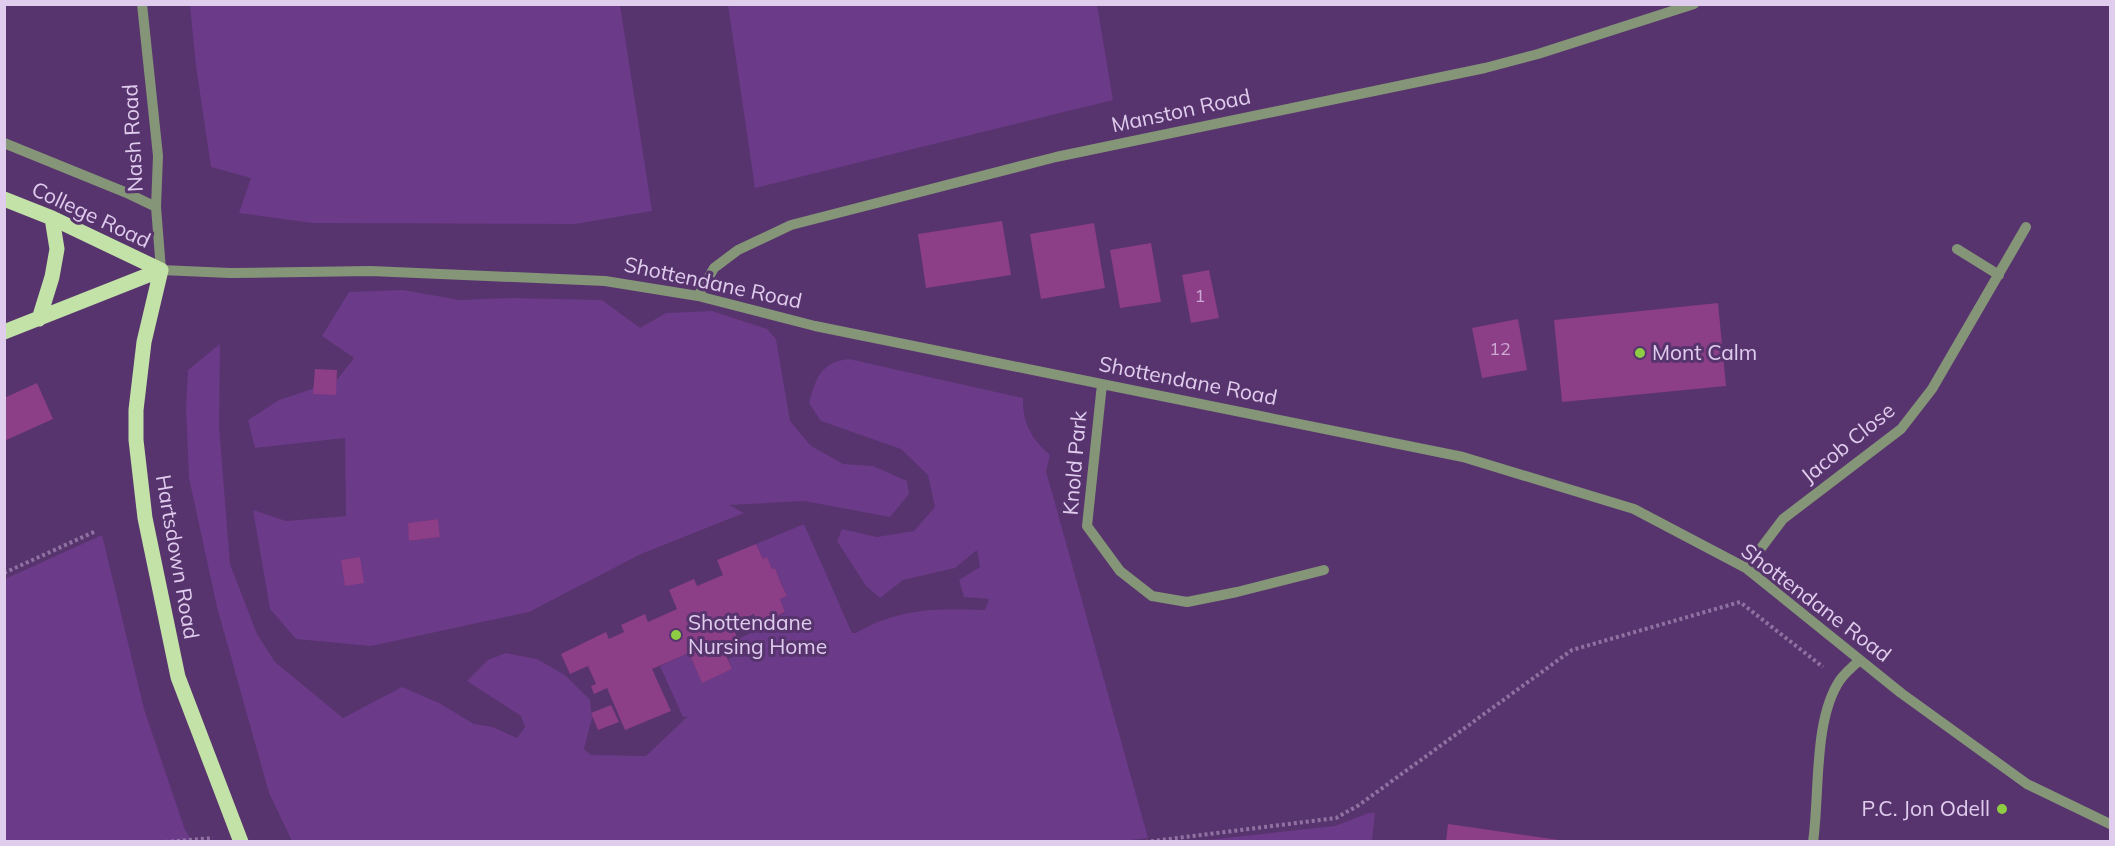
<svg xmlns="http://www.w3.org/2000/svg" width="2115" height="846" viewBox="0 0 2115 846" font-family="Mulish,sans-serif">
	<style>
		.green { fill: #6b3a88; fill-rule: evenodd }
		.building { fill: #8c3e86 }
		.lines { fill: none; stroke-linecap: round; stroke-linejoin: round }
		.path { stroke: #8f72a2; stroke-width: 4; stroke-dasharray: 3 3; stroke-linecap: butt }
		.minor { stroke: #859578; stroke-width: 10 }
		.major { stroke: #c3e2a7; stroke-width: 15 }
		.poi-dot { fill: #8ecd43; stroke: #57346d; stroke-width: 2 }
		.labels { text-anchor: middle; stroke-width: 6; stroke-linejoin: round; paint-order: stroke }
		.number-label { font-size: 18px; fill: #cba9d4 }
		.street-label { font-size: 21px; fill: #e0cdee; stroke: #57346d }
		.poi-label { font-size: 21px; fill: #e0cdee; stroke: #57346d; text-anchor: start }
	</style>
	<rect width="100%" height="100%" fill="#57346d"/>
	<!-- green -->
	<path class="green" d="M190 5H620L652 211 575 224 312 223 239 213 251 178 211 167 196 66Z
		M728 5H1097L1113 100 755 188Z
		M403 290 460 300 513 298 602 300 640 328 666 313 712 311 767 329 776 339 790 421 811 446 843 464 873 466 907 481 909 494 890 517 804 501 729 505 744 513 641 554 529 612 371 646 296 639 270 609 253 510 286 521 346 516 345 438 255 448 248 420 279 400 336 381 354 358 322 336 349 292ZM438 519 440 537 410 541 408 523Z
		M220 344 219 426 230 564 257 634 275 662 343 718 402 687 439 703 474 724 493 727 517 738 525 727 521 716 467 681 488 660 506 653 537 659 565 675 590 700 592 718 584 749 591 755 646 756 688 716 683 717 660 666 689 653 702 682 732 669 728 659 743 652 738 639 777 621 775 617 785 613 780 599 787 596 775 568 772 569 767 558 763 559 756 544 804 524 852 633H856C899 608 936 608 985 610L989 599 964 597 959 580 980 567 977 550 955 568 903 580 880 598 866 586 837 541 842 529 877 537 914 531 935 507 928 475 901 449 821 421 809 403C816 379 820 362 849 359L1023 398C1022 422 1031 439 1050 455L1046 471 1148 838 1113 842 292 841 269 793 217 607 189 478 186 409 188 370Z
		M102 535 144 709 185 830 192 841H5V579Z
		M1369 813H1375L1372 841H1198L1335 826Z"/>
	<!-- building -->
	<path class="building" d="M1002 221 1011 275 926 288 918 234Z
		M1094 223 1105 288 1041 299 1030 234Z
		M1151 243 1161 302 1120 308 1110 250Z
		M1209 270 1219 318 1191 323 1182 275Z
		M1718 303 1726 386 1562 402 1554 320Z
		M1518 319 1527 370 1482 378 1472 328Z
		M315 369 337 370 336 395 313 394Z
		M37 383 53 419 4 441V398Z
		M438 519 440 537 409 541 408 523Z
		M756 544 763 559 767 557 772 569 775 568 781 583 787 596 780 599 785 612 775 617 777 621 760 628 754 614 731 624 738 639 722 646 732 669 702 683 689 653 652 669 671 711 625 730 607 688 594 694 591 686 596 684 588 666 570 674 561 654 606 632 609 639 624 632 621 625 645 614 648 622 677 609 669 590 694 579 697 586 723 575 717 560Z
		M360 557 364 583 345 586 341 560Z
		M611 705 619 722 598 730 591 713Z
		M1448 824 1559 840V842H1446Z"/>
	<g class="lines">
		<!-- path -->
		<path class="path" d="M4 573 96 531
			M165 842 213 838
			M1145 842 1336 818 1359 805 1572 650 1740 602 1823 667"/>
		<!-- minor -->
		<path class="minor" d="M142 4 158 156 156 207 161 270 230 273 371 271 605 281 698 296 815 326 1463 457 1634 509 1746 568 1901 693 2027 784 2110 824
			M4 143 127 193 156 207
			M1957 249 1999 275
			M698 296 714 268 738 250 791 225 1056 157 1485 68 1538 54 1694 4
			M1102 384 1087 526 1120 571 1152 596 1187 602 1237 592 1324 570
			M1746 568 1783 519 1901 429 1932 389 2026 227
			M1813 842C1820 794 1813 720 1840 680 1845 673 1853 666 1860 660"/>
		<!-- major -->
		<path class="major" d="M4 199 52 218 161 270
			M161 270 144 342 136 410V440L145 518 178 677 241 842
			M39 319 52 277 57 249 52 218
			M4 332 161 270"/>
	</g>
	<!-- markers -->
	<g class="poi-dot">
		<circle cx="1640" cy="353" r="6"/>
		<circle cx="676" cy="635" r="6"/>
		<circle cx="2002" cy="809" r="6"/>
	</g>
	<g class="labels">
		<!-- number labels -->
		<g class="number-label">
			<text x="1200" y="302">1</text>
			<text x="1500" y="355">12</text>
		</g>
		<!-- street labels -->
		<g class="street-label">
			<text transform="translate(1181 111) rotate(-12)" y="7">Manston Road</text>
			<text transform="translate(133 138) rotate(-93)" y="7">Nash Road</text>
			<text transform="translate(91 215) rotate(25)" y="7">College Road</text>
			<text transform="translate(713 283) rotate(12)" y="7">Shottendane Road</text>
			<text transform="translate(1188 381) rotate(11)" y="7">Shottendane Road</text>
			<text transform="translate(1848 443) rotate(-39)" y="7">Jacob Close</text>
			<text transform="translate(1075 463) rotate(-85)" y="7">Knold Park</text>
			<text transform="translate(177 557) rotate(80)" y="7">Hartsdown Road</text>
			<text transform="translate(1816 603) rotate(37)" y="7">Shottendane Road</text>
		</g>
		<!-- poi labels -->
		<g class="poi-label">
			<text x="1652" y="360">Mont Calm</text>
			<text x="688" y="630">Shottendane<tspan x="688" dy="24">Nursing Home</tspan></text>
			<text x="1990" y="816" text-anchor="end">P.C. Jon Odell</text>
		</g>
	</g>
	<!-- border -->
	<rect width="2115" height="846" fill="none" stroke="#e0cdee" stroke-width="12"/>
</svg>
